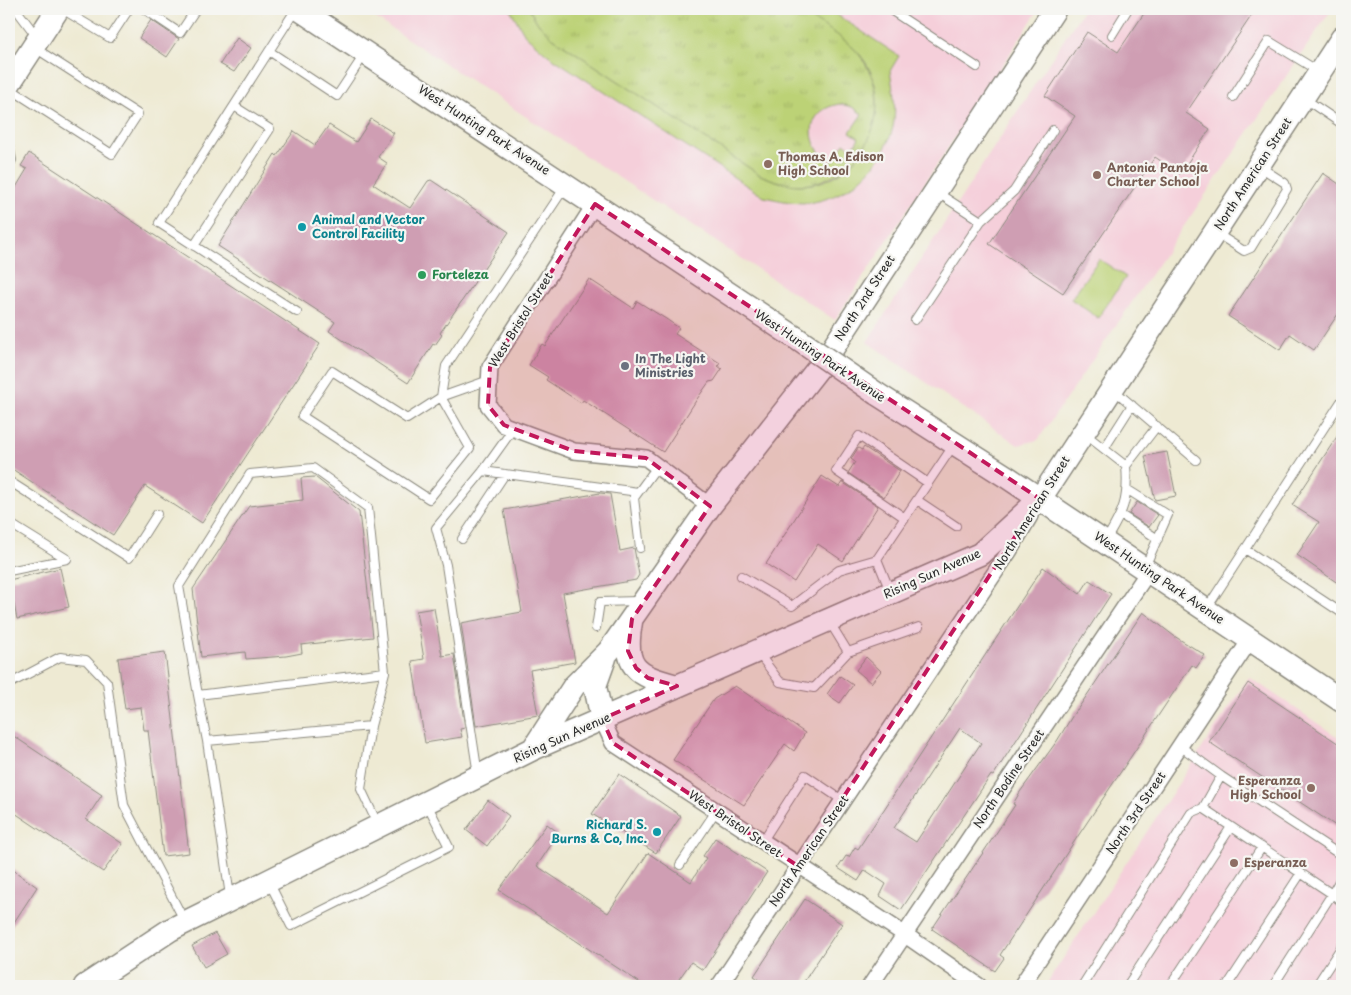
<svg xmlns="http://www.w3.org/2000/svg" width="1351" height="995" viewBox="0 0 1351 995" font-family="'Playpen Sans',sans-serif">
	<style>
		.built { fill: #f5cfda }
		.grass { fill: url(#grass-tufts); stroke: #747e50; fill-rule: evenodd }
		.park { fill: #bcd276; stroke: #747e50 }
		.building { fill: #cf9eb3; fill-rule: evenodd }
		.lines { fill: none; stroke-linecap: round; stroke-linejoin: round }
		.lane-casing { stroke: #8c8a7f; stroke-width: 10 }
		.street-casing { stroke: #8c8a7f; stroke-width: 18 }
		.secondary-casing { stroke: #8c8a7f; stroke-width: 25 }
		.lane { stroke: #fff; stroke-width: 8 }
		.street { stroke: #fff; stroke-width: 15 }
		.secondary { stroke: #fff; stroke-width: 22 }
		.secondary-bridge-casing { stroke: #8c8a7f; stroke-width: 25; stroke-linecap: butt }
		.secondary-bridge { stroke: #fff; stroke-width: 22 }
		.marked { fill: #c2185b; fill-opacity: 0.2; stroke: #c2185b; stroke-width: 4; stroke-dasharray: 10 6; stroke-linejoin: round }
		.education-dot { fill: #8d6e63; stroke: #f6f6f2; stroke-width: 2 }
		.culture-dot { fill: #0f9aa8; stroke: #f6f6f2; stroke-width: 2 }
		.leisure-dot { fill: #2e9e5b; stroke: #f6f6f2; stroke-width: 2 }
		.worship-dot { fill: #6b7280; stroke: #f6f6f2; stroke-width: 2 }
		.labels { text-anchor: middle; stroke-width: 4.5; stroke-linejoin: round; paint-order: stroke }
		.street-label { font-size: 12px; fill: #2b2b2b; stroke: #f6f6f2 }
		.education-label { font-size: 12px; font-weight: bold; fill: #785e54; stroke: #f6f6f2; text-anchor: start }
		.culture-label { font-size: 12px; font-weight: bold; fill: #0d838f; stroke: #f6f6f2; text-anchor: start }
		.leisure-label { font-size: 12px; font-weight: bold; fill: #27864d; stroke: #f6f6f2; text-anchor: start }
		.worship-label { font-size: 12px; font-weight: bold; fill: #5b616d; stroke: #f6f6f2; text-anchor: start }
	</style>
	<defs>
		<pattern id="grass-tufts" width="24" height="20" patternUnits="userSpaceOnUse" patternTransform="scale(1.25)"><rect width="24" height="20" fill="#bcd276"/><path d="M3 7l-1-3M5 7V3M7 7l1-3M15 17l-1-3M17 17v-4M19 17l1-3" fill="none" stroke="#a2b466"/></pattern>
	</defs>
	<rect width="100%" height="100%" fill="#f6f6f2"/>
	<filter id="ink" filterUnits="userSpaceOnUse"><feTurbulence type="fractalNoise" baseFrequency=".02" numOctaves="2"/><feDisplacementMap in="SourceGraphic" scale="10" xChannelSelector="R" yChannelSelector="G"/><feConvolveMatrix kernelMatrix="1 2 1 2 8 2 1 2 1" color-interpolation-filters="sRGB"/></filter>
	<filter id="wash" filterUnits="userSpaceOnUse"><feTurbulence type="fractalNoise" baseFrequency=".0096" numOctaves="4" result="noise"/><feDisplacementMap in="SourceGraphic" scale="20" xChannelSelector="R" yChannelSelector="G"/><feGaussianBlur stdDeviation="1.12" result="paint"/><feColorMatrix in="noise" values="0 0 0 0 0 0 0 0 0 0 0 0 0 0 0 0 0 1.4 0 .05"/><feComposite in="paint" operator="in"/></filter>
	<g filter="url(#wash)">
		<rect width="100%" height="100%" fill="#eeead3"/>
		<!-- built -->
		<path class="built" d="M362 9H1039L835 320Z
			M1084 9H1332L1038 440 1018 445 867 342Z
			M1249 677 1342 740V986H1045Z"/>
		<!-- grass -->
		<path class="grass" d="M529 9C600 9 671 9 741 9 754 9 788 5 798 10 816 18 850 41 861 57 891 98 877 154 832 176 822 181 811 185 800 185 785 185 773 180 760 175L553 38 537 22ZM840 104 852 107 862 114 850 132 859 138 852 149 844 143 831 163C804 145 805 109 840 104Z"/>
		<!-- park -->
		<path class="park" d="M510 9H529L537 22 553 38 760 175C773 180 785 185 800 185 863 185 900 105 861 56 844 36 818 23 796 9H828L899 56 890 71C893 89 897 109 893 127 884 165 851 195 814 202 797 205 780 200 764 197L548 55 525 35Z
			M1099 259 1126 277 1098 318 1071 299Z"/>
		<g id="blocks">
			<!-- building -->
			<path class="building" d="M1147 9H1256L1186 113 1210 129 1180 174 1155 157 1063 293 989 244 1075 116 1045 96 1087 32 1118 52Z
				M151 20 179 39 167 57 139 38Z
				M237 38 251 48 234 72 220 64Z
				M371 119 394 133 378 157 387 163 373 184 410 208 428 181 431 180 509 232 440 333 442 335 435 345 433 344 408 383 329 331 335 322 218 246 275 154 277 156 294 131 315 145 329 125 356 142Z
				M29 153 320 344 202 523 145 486 113 535 9 467V199L27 169 21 166Z
				M1323 173 1342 186V308L1314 350 1290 334 1280 350 1228 316Z
				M589 279 633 308 637 301 666 319 679 328 675 334 720 363 718 366 722 369 714 381 709 382 697 399 663 452 583 400 581 403 546 380 548 377 529 365 542 344 545 346Z
				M1342 429V586L1297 555 1319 522 1292 505Z
				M864 447 900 471 884 497 848 473 855 462 851 459 858 448 862 450Z
				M1167 452 1176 496 1155 500 1145 456Z
				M822 476 839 487 842 482 878 506 843 561 818 544 794 582 766 564Z
				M315 477 359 512 373 637 301 645 302 653 286 656 246 659 245 652 201 657 193 589 249 506 303 500 301 478Z
				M600 493 610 494 620 551 634 548 639 575 636 580 563 593 575 662 530 670 538 715 476 726 461 623 522 612 504 510Z
				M1137 502 1158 515 1149 527 1129 514Z
				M1043 567 1080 594 1089 580 1111 594 993 776 991 775 901 910 880 896 886 884 865 870 858 881 838 868 846 856 849 857 855 847 858 849ZM960 728 981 743 916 842 894 828Z
				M60 568 69 607 17 619 9 580Z
				M434 608 442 656 454 654 465 728 460 729 462 737 425 743 412 661 424 659 416 611Z
				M1143 612 1174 636 1205 655 1196 668 1192 665 1072 845 1000 955 1004 958 995 971 932 929 1015 805 1013 804 1020 792 1057 741 1076 710H1077Z
				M165 652 189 853 163 856 148 730H144L141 707 125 709 118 658Z
				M866 657 881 671 871 683 856 670Z
				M840 676 853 685 840 703 827 694Z
				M1248 683 1342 746V830L1209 742Z
				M735 686 805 733 794 751 785 744 744 805 673 760 714 699Z
				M9 733 102 795 86 819 123 844 103 872 9 809Z
				M619 774 681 816 656 853 592 814Z
				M488 800 509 816 487 846 466 830Z
				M547 824 559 833 537 866 608 913 648 853 691 882 706 858 703 856 715 838 767 872 703 970 691 962 674 986H645L499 890Z
				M9 867 37 887 9 930Z
				M805 899 842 924 801 986H769L754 976Z
				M215 933 227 954 204 967 192 946Z"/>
		</g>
	</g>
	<g filter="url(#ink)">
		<use href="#blocks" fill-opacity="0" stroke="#8c8a7f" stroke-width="1"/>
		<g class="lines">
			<defs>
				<path id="lane" d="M16 9 37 37
					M62 9 110 38 129 9
					M144 9 180 33 196 9
					M296 9 159 223 297 312
					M889 9 977 67
					M1112 35 1128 9
					M269 51 337 96 364 55
					M9 88 112 154 138 114 35 48
					M1233 97 1269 41 1318 71
					M1305 99 1342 124
					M9 146 12 160 9 165
					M981 221 1014 191 1053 130
					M1216 233 1244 251 1251 248 1287 189 1285 183 1260 167
					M194 246 270 129 234 106
					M915 320 981 221 938 193
					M489 380 441 397 470 448 429 499 302 416 332 371 407 419 441 397 446 366 565 187
					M1114 390 1196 460
					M1085 434 1126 466C1129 500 1123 512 1106 540
					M1104 449 1132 405
					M1126 466 1157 426
					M483 471 638 492
					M9 481 129 558 157 514
					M1128 490 1168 515 1145 567
					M917 500 956 526
					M1121 515 1158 539
					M905 518 836 471 859 436 928 483
					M9 523 67 559 9 571
					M462 539 505 474
					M640 548 634 498 656 468
					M1245 549 1342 613
					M741 576 792 606 839 570 877 559
					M890 591 877 559 953 446
					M1207 608 1342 400
					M829 621 848 652 919 627
					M596 628 600 602 639 601
					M759 654 780 682 814 688 848 652
					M9 684 60 657 86 660 107 682 124 805 184 920
					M198 695 179 586 250 474 313 468 368 508 385 672
					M207 741 371 726 361 789 378 825
					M1180 746 1221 776 1203 808 1332 894 1342 876
					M478 775 446 565 436 528 483 471 513 429
					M1221 776 1342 856
					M762 842 805 775 842 800
					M680 865 716 811
					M269 882 291 926 449 847 427 804
					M230 896 207 741 198 695 385 672 371 726
					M1082 986 1191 813 1203 808
					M1127 986 1231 827
					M1170 986 1262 847
					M1227 986 1301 873
					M1273 986 1332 894 1342 902
					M1316 986 1342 946"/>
				<path id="street" d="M595 204 490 367 488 405 504 425 574 451 646 458 710 506
					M602 719 613 743 904 934 979 986
					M719 986 1010 550 1030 516
					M870 986 1148 572
					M1021 986 1250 640"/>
				<path id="secondary" d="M299 9 796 338
					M9 84 58 9
					M877 394 1007 477 1342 701
					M631 622C623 668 635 675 677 686
					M602 719 595 686 605 658
					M533 749 574 686 609 651 710 506 827 357 1055 9
					M85 986 170 930 533 749 980 554 1040 499 1342 38"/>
			</defs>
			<!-- lane casing -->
			<use href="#lane" class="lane-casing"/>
			<!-- street casing -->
			<use href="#street" class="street-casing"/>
			<!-- secondary casing -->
			<use href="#secondary" class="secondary-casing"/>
			<!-- lane -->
			<use href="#lane" class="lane"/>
			<!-- street -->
			<use href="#street" class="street"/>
			<!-- secondary -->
			<use href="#secondary" class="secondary"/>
			<defs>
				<path id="secondary-bridge" d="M796 338 877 394"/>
			</defs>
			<!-- secondary-bridge casing -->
			<use href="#secondary-bridge" class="secondary-bridge-casing"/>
			<!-- secondary-bridge -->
			<use href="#secondary-bridge" class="secondary-bridge"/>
		</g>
	</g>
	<!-- marked area -->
	<path class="marked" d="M595 204 1040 499 798 866 613 743 602 719 677 686 648 678 636 668 628 651 632 619 710 506 646 458 574 451 504 425 488 405 490 367Z"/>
	<!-- markers -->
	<g class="education-dot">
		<circle cx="768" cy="164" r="5"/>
		<circle cx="1097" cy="175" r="5"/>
		<circle cx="1311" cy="788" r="5"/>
		<circle cx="1234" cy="863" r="5"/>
	</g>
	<g class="culture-dot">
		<circle cx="302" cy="227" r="5"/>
		<circle cx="657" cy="832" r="5"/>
	</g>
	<circle class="leisure-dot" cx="422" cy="275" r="5"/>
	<circle class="worship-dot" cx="625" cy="366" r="5"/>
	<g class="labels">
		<!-- street labels -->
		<g class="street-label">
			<text transform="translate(484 130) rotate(33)" y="4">West Hunting Park Avenue</text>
			<text transform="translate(1253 174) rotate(-57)" y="4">North American Street</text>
			<text transform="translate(865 298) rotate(-57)" y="4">North 2nd Street</text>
			<text transform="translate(521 320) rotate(-58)" y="4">West Bristol Street</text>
			<text transform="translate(820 356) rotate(34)" y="4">West Hunting Park Avenue</text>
			<text transform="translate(1032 513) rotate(-58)" y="4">North American Street</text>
			<text transform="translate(932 574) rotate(-24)" y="4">Rising Sun Avenue</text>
			<text transform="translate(1159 578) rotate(34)" y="4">West Hunting Park Avenue</text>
			<text transform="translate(562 738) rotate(-24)" y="4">Rising Sun Avenue</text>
			<text transform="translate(1009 779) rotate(-56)" y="4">North Bodine Street</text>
			<text transform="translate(1136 813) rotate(-56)" y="4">North 3rd Street</text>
			<text transform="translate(735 824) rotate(34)" y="4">West Bristol Street</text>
			<text transform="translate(809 851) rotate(-56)" y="4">North American Street</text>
		</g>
		<!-- education labels -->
		<g class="education-label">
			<text x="778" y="161">Thomas A. Edison<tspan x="778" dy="14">High School</tspan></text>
			<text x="1107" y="172">Antonia Pantoja<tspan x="1107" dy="14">Charter School</tspan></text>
			<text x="1301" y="785" text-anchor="end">Esperanza<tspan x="1301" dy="14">High School</tspan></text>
			<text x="1244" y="867">Esperanza</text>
		</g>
		<!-- culture labels -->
		<g class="culture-label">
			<text x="312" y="224">Animal and Vector<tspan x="312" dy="14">Control Facility</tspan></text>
			<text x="647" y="829" text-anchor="end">Richard S.<tspan x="647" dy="14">Burns &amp; Co, Inc.</tspan></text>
		</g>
		<!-- leisure labels -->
		<g class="leisure-label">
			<text x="432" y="279">Forteleza</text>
		</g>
		<!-- worship labels -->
		<g class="worship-label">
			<text x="635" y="363">In The Light<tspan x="635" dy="14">Ministries</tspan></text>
		</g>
	</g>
	<!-- margin -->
	<rect width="1351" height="995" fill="none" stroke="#f6f6f2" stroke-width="30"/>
</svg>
